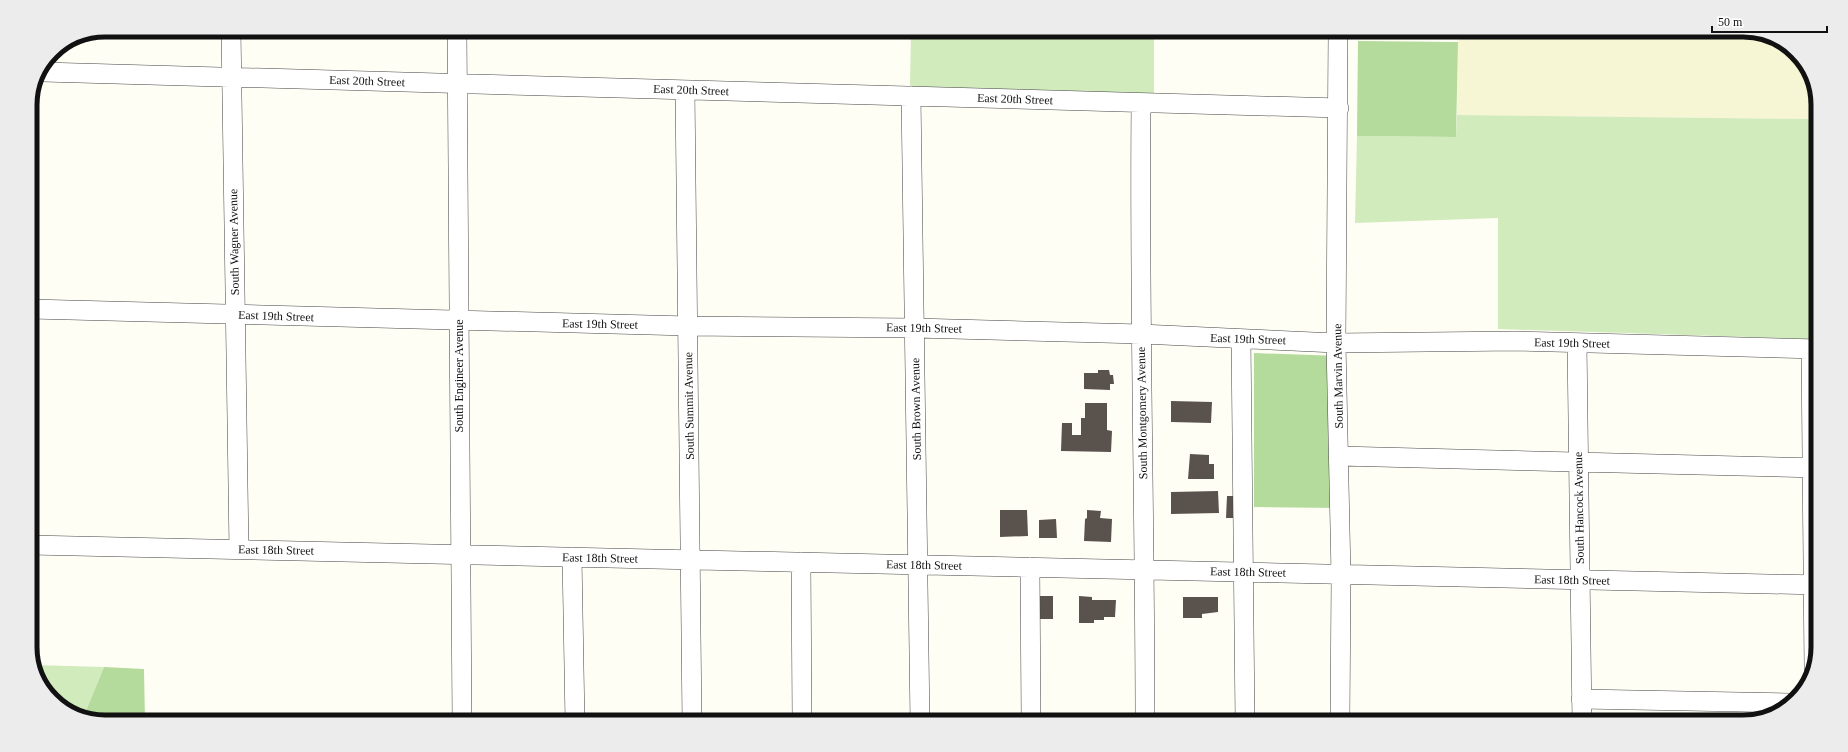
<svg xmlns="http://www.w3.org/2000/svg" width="1848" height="752" viewBox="0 0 1848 752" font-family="'Times New Roman',serif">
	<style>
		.farmland { fill: #f6f5d4 }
		.green { fill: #d1ebbd }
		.forest { fill: #b4db9c }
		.building { fill: #5a534d }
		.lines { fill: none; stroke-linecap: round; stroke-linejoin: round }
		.minor-casing { stroke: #444; stroke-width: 20 }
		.minor { stroke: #fff; stroke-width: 19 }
		.labels { text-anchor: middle; stroke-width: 4; stroke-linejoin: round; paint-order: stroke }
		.street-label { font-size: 12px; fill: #111; stroke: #fff }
		.rim { fill: none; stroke: #111; stroke-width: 5 }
	</style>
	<rect width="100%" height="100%" fill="#fffef5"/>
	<!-- farmland -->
	<path class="farmland" d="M1458 30H1743L1772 36 1805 63 1809 73V119L1457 115Z"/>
	<!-- green -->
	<path class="green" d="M911 30H1133L1154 37V101L914 92 910 85Z
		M1457 115 1809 119 1811 339 1498 329V218L1355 223 1357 136 1456 137Z
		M35 665 104 667 83 718 76 716 45 693Z"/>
	<!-- forest -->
	<path class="forest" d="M1358 41 1458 42 1456 137 1357 136Z
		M1254 353 1339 356 1338 508 1254 507Z
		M104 667 144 669 145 722H105L83 718Z"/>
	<!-- building -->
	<path class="building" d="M1098 370H1109L1110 375H1113L1114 384H1110V390L1084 389V373H1098Z
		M1171 401 1212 402 1211 423 1171 422Z
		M1085 403H1107V430L1112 431 1111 452 1061 451 1062 423H1072V435H1081V418H1085Z
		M1190 454 1209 455V464H1214V479H1188Z
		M1218 491 1219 513 1171 514V492Z
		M1227 496H1237V518H1226Z
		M1000 510H1027L1028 536 1000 537Z
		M1087 510 1101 511 1100 518 1112 519 1111 542 1084 541 1085 519 1087 518Z
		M1056 519 1057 538H1039V520Z
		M1036 596H1053V619H1036Z
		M1079 596 1092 597V600H1116L1115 617H1104V620H1094V623H1079Z
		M1183 597H1218V612L1202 614V618H1183Z"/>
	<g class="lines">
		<defs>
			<path id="minor" d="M231 30 239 550
				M457 30 462 722
				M1338 30 1336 343 1341 575 1340 722
				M43 72 1339 108
				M685 90 692 722
				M911 96 920 722
				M1141 103C1139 309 1145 516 1145 722
				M30 309 688 326 915 328 1141 334 1336 343 1517 341 1818 349
				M1241 339 1245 722
				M1577 343 1582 722
				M1811 349 1814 668
				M1339 456 1818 468
				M30 545 1818 585
				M572 557 575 722
				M801 562 802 722
				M1030 567 1031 722
				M1581 699 1790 703"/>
		</defs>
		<!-- minor casing -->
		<use href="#minor" class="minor-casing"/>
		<!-- minor -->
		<use href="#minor" class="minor"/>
	</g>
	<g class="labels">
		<!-- street labels -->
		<g class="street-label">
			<text transform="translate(367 81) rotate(2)" y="4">East 20th Street</text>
			<text transform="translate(691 90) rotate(2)" y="4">East 20th Street</text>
			<text transform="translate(1015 99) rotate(2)" y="4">East 20th Street</text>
			<text transform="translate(234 242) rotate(-91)" y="4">South Wagner Avenue</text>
			<text transform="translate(276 316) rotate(2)" y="4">East 19th Street</text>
			<text transform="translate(600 324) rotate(1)" y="4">East 19th Street</text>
			<text transform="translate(924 328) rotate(1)" y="4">East 19th Street</text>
			<text transform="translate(1248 339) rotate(2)" y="4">East 19th Street</text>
			<text transform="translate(1572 343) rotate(1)" y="4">East 19th Street</text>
			<text transform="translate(459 376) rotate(-90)" y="4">South Engineer Avenue</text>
			<text transform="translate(1338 376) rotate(-91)" y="4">South Marvin Avenue</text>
			<text transform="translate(689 406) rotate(-91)" y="4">South Summit Avenue</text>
			<text transform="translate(916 409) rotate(-91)" y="4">South Brown Avenue</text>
			<text transform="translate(1142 413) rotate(-91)" y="4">South Montgomery Avenue</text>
			<text transform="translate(1579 508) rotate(-91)" y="4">South Hancock Avenue</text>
			<text transform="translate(276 550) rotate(1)" y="4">East 18th Street</text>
			<text transform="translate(600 558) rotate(1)" y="4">East 18th Street</text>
			<text transform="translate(924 565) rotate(1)" y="4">East 18th Street</text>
			<text transform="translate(1248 572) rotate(1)" y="4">East 18th Street</text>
			<text transform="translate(1572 580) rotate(1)" y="4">East 18th Street</text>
		</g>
	</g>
	<!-- crop -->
	<path d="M0 0H1848V752H0ZM105 37H1743A68 68 0 0 1 1811 105V647A68 68 0 0 1 1743 715H105A68 68 0 0 1 37 647V105A68 68 0 0 1 105 37Z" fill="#ececec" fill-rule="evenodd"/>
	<path class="rim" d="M105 37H1743A68 68 0 0 1 1811 105V647A68 68 0 0 1 1743 715H105A68 68 0 0 1 37 647V105A68 68 0 0 1 105 37Z"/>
	<!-- scale -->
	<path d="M1712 26v6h115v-6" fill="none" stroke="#111111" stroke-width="2"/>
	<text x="1718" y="26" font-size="12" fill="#111111" stroke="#ffffff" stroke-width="3" paint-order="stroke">50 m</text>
</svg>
